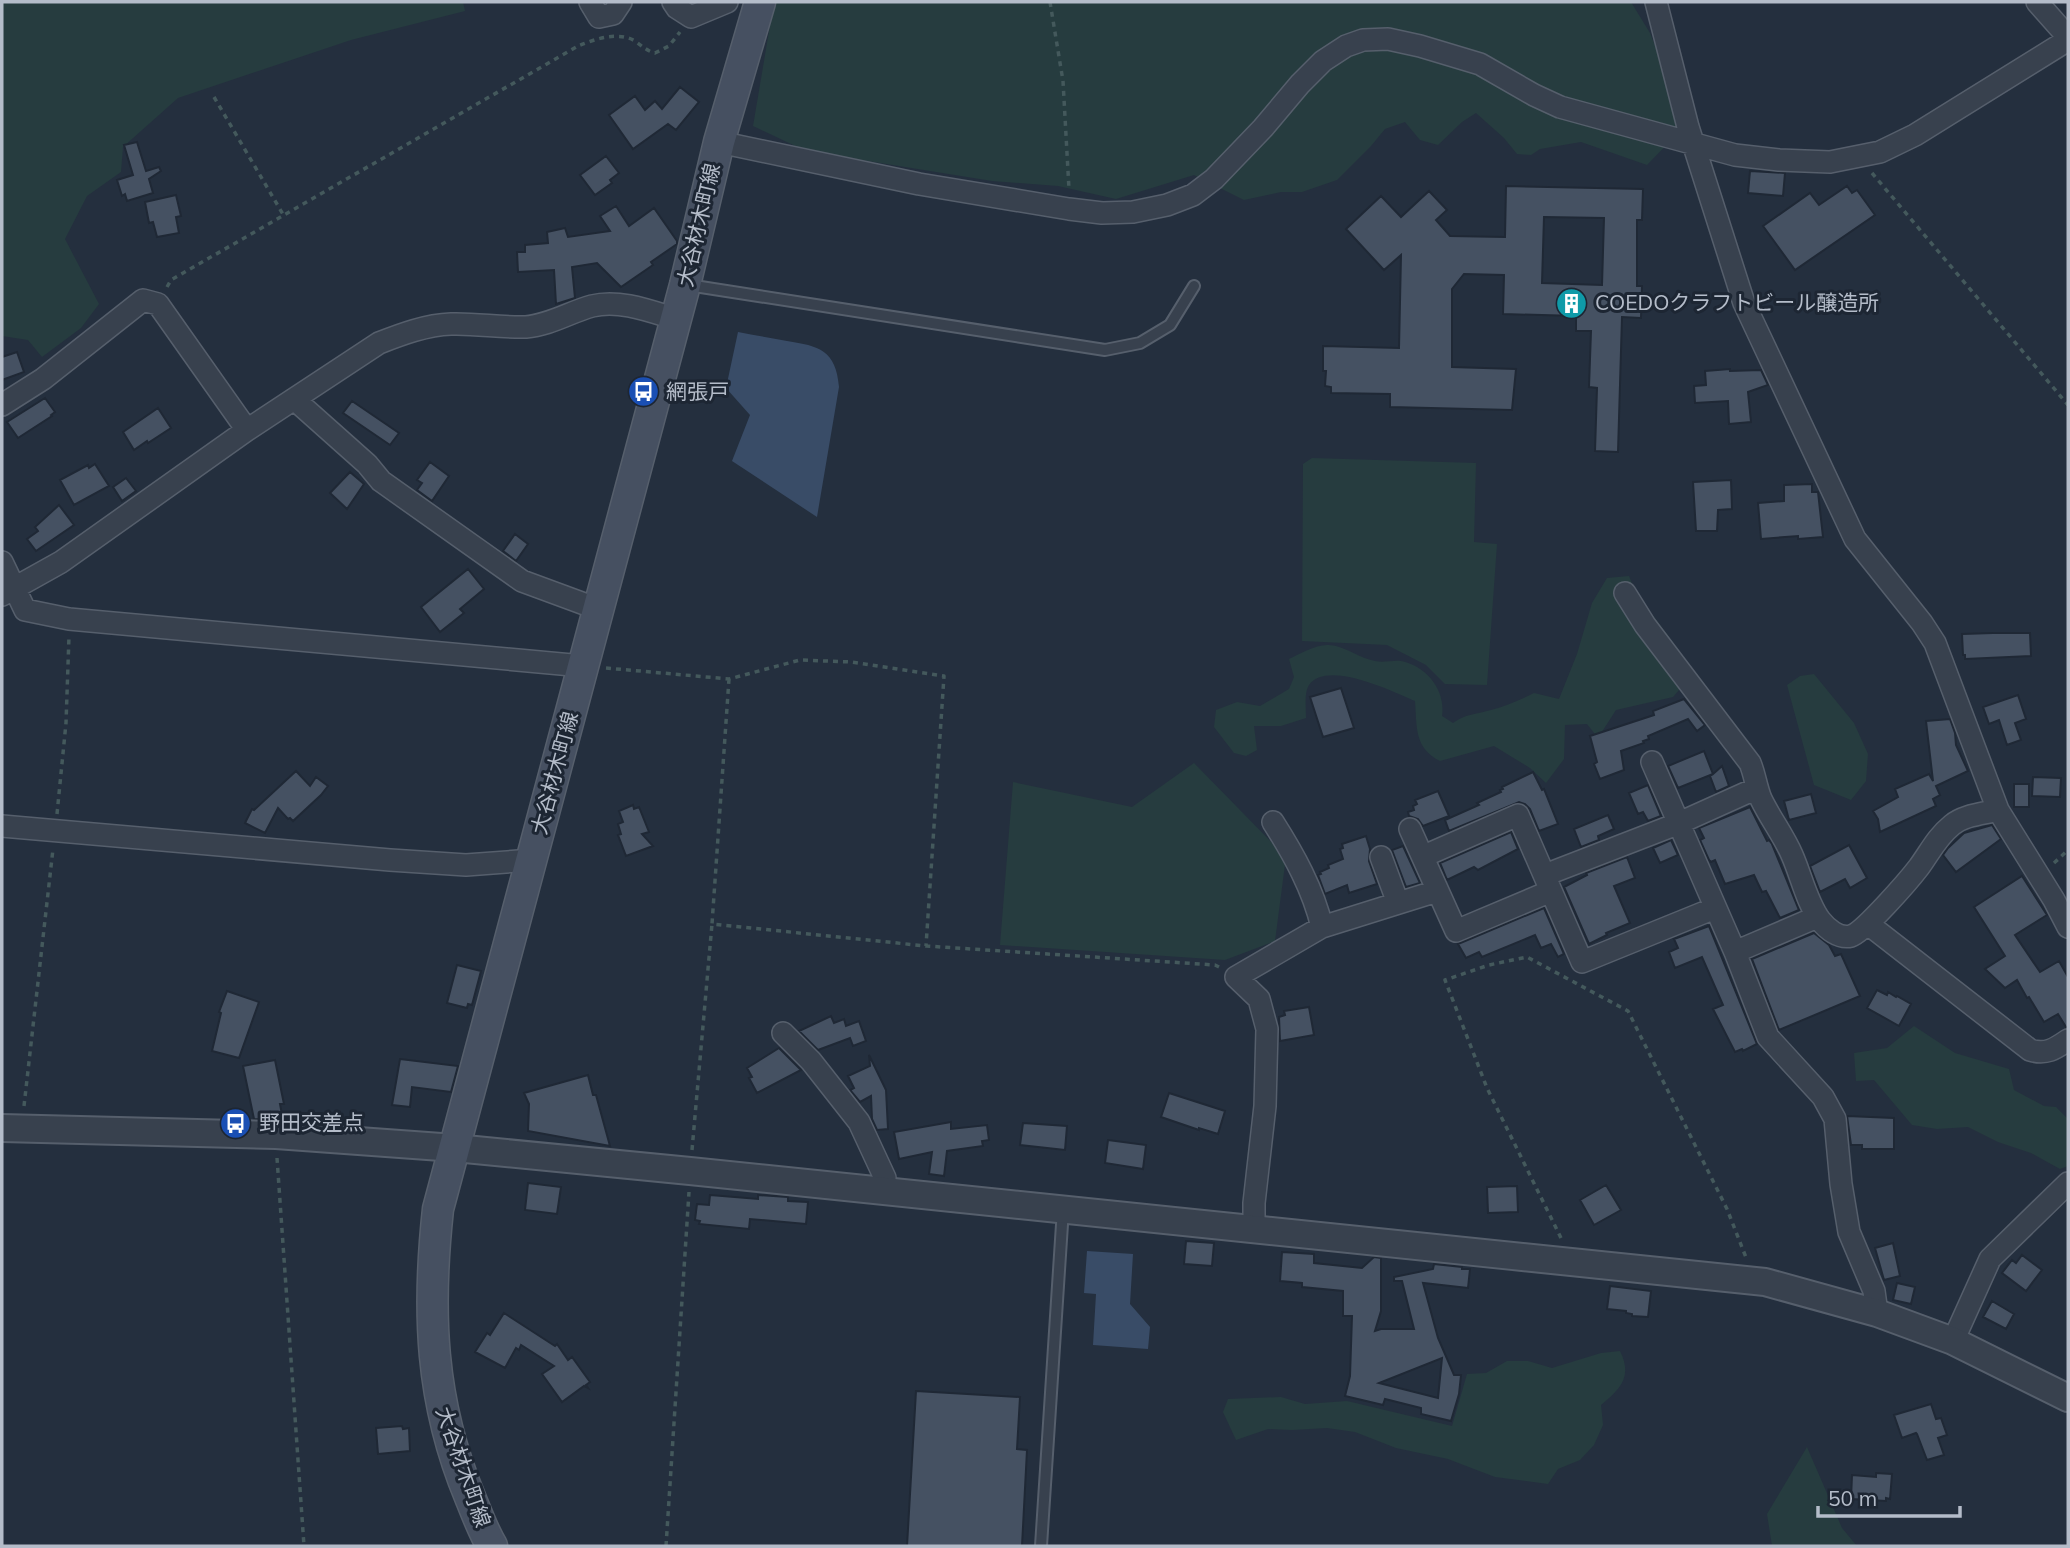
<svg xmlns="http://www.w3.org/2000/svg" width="2070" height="1548" viewBox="0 0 2070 1548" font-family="Mulish,'Noto Sans JP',sans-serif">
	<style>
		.green { fill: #263c3f }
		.water { fill: #394c67 }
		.building { fill: #455162; stroke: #1f2835; stroke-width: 2; fill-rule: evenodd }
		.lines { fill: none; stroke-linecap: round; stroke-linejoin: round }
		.service-casing { stroke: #565f6c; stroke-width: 14 }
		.minor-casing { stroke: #565f6c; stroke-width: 24 }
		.tertiary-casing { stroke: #565f6c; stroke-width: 30 }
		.secondary-casing { stroke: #565f6c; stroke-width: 33 }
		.path { stroke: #44595c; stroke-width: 3.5; stroke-dasharray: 5 5; stroke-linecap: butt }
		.service { stroke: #38414e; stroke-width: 10 }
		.minor { stroke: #38414e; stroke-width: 21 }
		.tertiary { stroke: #38414e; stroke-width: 26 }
		.secondary { stroke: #465061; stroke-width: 30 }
		.labels { text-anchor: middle; stroke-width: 6; stroke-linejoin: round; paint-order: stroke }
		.street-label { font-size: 21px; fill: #b4bcc9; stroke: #1d2633 }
		.poi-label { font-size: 21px; fill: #b4bcc9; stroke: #1d2633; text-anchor: start }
	</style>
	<rect width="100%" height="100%" fill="#242f3e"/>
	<!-- green -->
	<path class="green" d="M2 2H463L465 11 351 40 178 98 123 147 121 172 87 196 65 239 99 304 81 328 42 357 28 340 2 336Z
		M774 2H1631L1650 33 1663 65 1679 132 1647 165 1581 142 1540 149 1531 155 1517 154 1504 138 1476 113 1462 122 1438 145 1420 140 1405 122 1385 129 1371 146 1337 180 1302 192H1281L1244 200 1194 175 1116 199 1058 186 992 181 806 151 753 126Z
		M1312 458 1476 463 1474 542 1497 544 1487 685 1445 684 1426 665 1387 645 1302 641 1303 464Z
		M1629 576 1636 593 1672 641 1692 675 1673 697 1616 710 1598 738 1587 724 1565 725 1564 759 1546 783 1530 768 1494 746 1440 761C1414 748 1417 727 1415 701 1394 692 1327 659 1309 685 1304 693 1306 707 1306 718L1281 726H1254L1257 750 1246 756 1234 753 1214 727 1216 710 1237 702 1260 706 1289 689 1294 677 1289 659C1300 654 1316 644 1329 645 1345 646 1359 658 1375 661 1383 663 1393 660 1401 661 1427 666 1446 691 1442 716L1453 723C1468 713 1474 715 1491 710 1506 706 1520 700 1534 693L1559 699 1577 654 1592 603 1607 578Z
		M1814 674 1854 723 1868 754 1866 781 1851 800 1814 785 1787 685 1800 676Z
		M1194 763 1286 857 1275 941 1225 960 1000 945 1013 782 1132 807Z
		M1914 1026 1955 1053 2009 1069 2014 1090 2044 1106 2056 1107 2068 1119V1166L2060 1169 2031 1153 1998 1142 1968 1127 1937 1129 1912 1125 1874 1080 1856 1081 1854 1053 1887 1048Z
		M1620 1351C1633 1377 1620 1389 1601 1405L1603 1425 1594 1445 1580 1460 1558 1469 1548 1484 1495 1477 1448 1459 1396 1448 1355 1432 1327 1428 1292 1430 1268 1429 1236 1440 1223 1412 1228 1399 1281 1397 1305 1404 1347 1401 1452 1426 1467 1374 1486 1373 1507 1361H1528L1552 1368 1601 1353Z
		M1807 1447 1842 1528 1857 1546H1772L1767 1514Z"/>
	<!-- water -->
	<path class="water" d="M738 332C754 335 771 338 787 341 819 346 836 350 839 387L817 517 732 461 750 415 726 388Z
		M1087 1251 1133 1254 1130 1304 1150 1327 1148 1349 1093 1345 1096 1294 1084 1293Z"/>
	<!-- building -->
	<path class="building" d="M680 87 699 102 676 130 668 124 633 149 609 115 635 96 645 110 655 101 662 109Z
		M137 142 146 171 159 167 161 171 149 179 153 193 127 201 125 194 122 196 117 180 133 175 124 145Z
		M606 156 619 173 610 180 612 183 595 195 580 175Z
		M1750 171 1785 173 1783 196 1748 193Z
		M1506 186 1643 189 1642 220H1637V286H1642L1641 318 1622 317 1618 452 1595 451 1597 388 1589 387 1591 331H1576V316L1503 314 1504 275 1464 274 1452 289V367L1516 369 1512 410 1390 407V394L1331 393V387L1325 386 1326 371H1323V346L1399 348 1401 255 1384 270 1346 229 1381 196 1401 217 1429 191 1447 210 1436 220 1450 236 1505 237ZM1544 217 1604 218 1602 285 1542 283Z
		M1847 186 1852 193 1857 190 1875 215 1795 270 1763 226 1810 193 1819 205Z
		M176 195 181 216 176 217 179 233 157 237 153 222 149 223 145 202Z
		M616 206 629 226 654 208 677 241V244L651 262 653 265 621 287 597 263 572 267 575 298 556 304 554 270 518 272 517 252H525V245L548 243 547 232 565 228 568 237 610 231 600 216Z
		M17 352 24 372 2 380V357Z
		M1730 369V371L1761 370 1768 385 1748 392 1751 422 1729 424 1728 401 1695 403 1694 386 1706 385 1705 371Z
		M45 398 55 412 51 415 52 416 18 438 7 422Z
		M352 401 399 433 390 445 343 413Z
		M158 408 171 428 148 443 147 441 134 450 123 432Z
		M430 462 449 476 432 501 417 490 422 483 417 480Z
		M95 464 109 486 74 505 60 480 88 465 89 468Z
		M350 472 364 484 347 509 330 493Z
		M126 478 136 491 122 501 113 487Z
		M1731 480 1732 509 1718 510 1717 531H1696L1693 482Z
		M1812 484V492H1818L1823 537 1798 539V536L1761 539 1758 503 1784 501V485Z
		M59 505 74 525 36 551 27 539 38 531 35 527Z
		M515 534 528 544 516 561 503 551Z
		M468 569 484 589 460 609 464 613 440 632 421 607Z
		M1993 633H2030L2031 656 1965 659V655H1963L1962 634Z
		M1341 688 1354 728 1323 737 1310 697Z
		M2018 695 2026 719 2015 723 2021 740 2007 745 1999 720 1989 724 1983 707Z
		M1684 699 1705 725 1697 731 1688 719 1648 736 1649 739 1643 741 1644 743 1621 751 1624 770 1600 779 1594 764 1597 762 1590 736 1654 715 1653 711Z
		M1950 719 1955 733 1956 745 1968 771 1936 786 1940 795 1933 799 1936 806 1880 832 1878 819 1873 811 1898 797 1895 789 1929 774 1933 781 1926 721Z
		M1704 751 1713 774 1722 766 1729 786 1716 792 1710 776 1713 774 1678 788 1668 766Z
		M296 771 310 786 316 777 328 786 321 795 293 821 290 818 288 819 278 808 265 833 245 823 252 809 254 810Z
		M1533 772 1542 790 1544 789 1558 824 1539 831 1530 809 1525 804 1519 802 1449 831 1445 820 1479 805 1477 803 1501 792 1500 790 1503 789 1502 787Z
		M2033 777 2061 778 2060 797 2032 796Z
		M2014 784H2029V807H2014Z
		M1648 785 1661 816 1648 821 1643 812 1638 814 1629 793Z
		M1438 791 1449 816 1423 826 1418 819 1409 816 1408 812 1414 810 1413 806 1417 804 1415 800Z
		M1811 794 1816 813 1789 820 1784 801Z
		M633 805 634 809 639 807 649 832 642 834 653 846 626 856 618 835 621 834 618 824 623 822 619 811Z
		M1750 807 1767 841 1769 840 1772 844 1799 910 1780 918 1766 891 1762 892 1754 875 1725 884 1715 860 1711 862 1709 860 1700 840 1704 838 1699 828Z
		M1608 815 1614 829 1598 836 1599 840 1581 847 1574 829Z
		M1992 825 2001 839 1956 872 1943 855 1948 848 1964 833Z
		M1511 832 1518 849 1478 870 1474 867 1447 880 1440 863Z
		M1366 836 1370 849 1369 861 1377 884 1349 893 1347 885 1325 894 1318 875 1321 874 1320 872 1329 868 1328 865 1343 859 1340 849 1343 848 1342 844Z
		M1671 840 1678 855 1660 863 1653 848Z
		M1849 845 1867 878 1850 888 1845 879 1820 892 1810 866Z
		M1403 846 1420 883 1406 887 1392 850Z
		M1627 857 1635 878 1614 886 1630 923 1606 933 1607 935 1589 944 1564 887 1587 875 1586 873Z
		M2022 876 2047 915 2015 935 2040 972 2059 961 2068 977V1027H2066L2058 1014 2044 1022 2029 997 2027 998 2017 980 2005 988 1985 969 2005 956 1974 907Z
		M1544 908 1564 954 1558 957 1551 944 1541 948 1535 935 1482 957 1479 952 1466 958 1458 944Z
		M1709 926 1757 1044 1743 1051 1742 1049 1735 1052 1713 1009 1723 1005 1702 957 1675 968 1669 952 1678 948 1674 939Z
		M1814 933 1829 945 1835 956 1841 954 1860 996 1779 1030 1752 959Z
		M457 965 481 971 472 1005 468 1004 467 1008 447 1003Z
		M1877 990 1887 995 1888 992 1896 997 1897 996 1911 1004 1899 1026 1867 1008Z
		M227 991 259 1002 239 1058 212 1051 221 1013 219 1012Z
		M1309 1007 1314 1035 1280 1041 1279 1017 1285 1015 1284 1011Z
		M831 1016 834 1023 844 1019 846 1026 859 1021 866 1041 853 1046 850 1038 818 1050 799 1031Z
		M779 1048 801 1070 757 1093 749 1078 752 1077 747 1068Z
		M869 1055 886 1090 888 1129 877 1130 872 1119 871 1096 860 1102 850 1090 854 1088 848 1076 870 1066Z
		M400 1059 458 1066 451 1092 412 1087 410 1107 392 1105Z
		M275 1060 284 1104H280L283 1120 254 1119 243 1066Z
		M588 1075 593 1095H596L610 1146 528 1131 529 1104 524 1093Z
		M1169 1093 1225 1111 1218 1134 1199 1128V1130L1161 1117Z
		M1847 1116 1894 1118V1149H1862V1145H1851Z
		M951 1122V1129L987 1125 989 1140 982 1141 983 1146 947 1151 944 1176 929 1174 932 1152 899 1159 894 1132Z
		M1023 1123 1067 1126 1065 1150 1020 1145Z
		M1108 1140 1146 1145 1143 1169 1105 1163Z
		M528 1183 561 1187 557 1214 525 1210Z
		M1606 1185 1621 1210 1594 1225 1580 1200Z
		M1517 1186 1518 1212 1488 1213 1487 1187Z
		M710 1195 758 1199V1195L788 1197V1201L808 1202 806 1224 750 1219 749 1229 699 1224 700 1221 695 1220 697 1204 709 1205Z
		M1186 1241 1214 1243 1212 1266 1184 1264Z
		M1893 1243 1900 1276 1884 1280 1875 1248Z
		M1282 1252 1314 1254V1263L1362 1268 1374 1257 1381 1258V1311L1375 1331 1381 1329H1414L1402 1281H1394V1277L1433 1269 1434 1264 1462 1267V1269H1470L1468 1288 1423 1283 1438 1338 1454 1375H1461L1459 1394 1451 1421 1421 1414V1408L1385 1399 1383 1405 1345 1396 1350 1376 1352 1316H1343V1291L1302 1287V1283L1280 1281ZM1442 1358 1438 1398 1379 1383Z
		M2022 1255 2042 1270 2026 1291 2002 1273 2012 1260 2016 1263Z
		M1897 1283 1915 1287 1911 1304 1893 1300Z
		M1610 1286 1651 1291 1648 1317 1632 1316V1314L1626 1313V1311L1607 1309Z
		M1992 1301 2014 1314 2006 1329 1983 1317Z
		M504 1313 555 1346 557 1344 568 1360 572 1357 590 1382 586 1385 588 1388 584 1386 562 1402 542 1374 554 1366 521 1345 519 1350 516 1348 505 1368 475 1352 487 1333 490 1335Z
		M916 1391 1020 1397 1017 1449 1027 1450 1022 1546H907Z
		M1931 1404 1936 1419 1941 1418 1947 1435 1938 1438 1944 1455 1927 1460 1917 1434 1916 1433 1902 1438 1894 1415Z
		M402 1426 403 1429 409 1428 410 1451 378 1454 376 1428Z
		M1876 1473 1892 1474 1890 1499 1886 1498V1501L1851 1499 1852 1475 1876 1477Z"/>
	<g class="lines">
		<defs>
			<path id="service" d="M688 285 1105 350 1140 343 1170 325 1194 286
				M1041 1546 1063 1209"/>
			<path id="minor" d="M590 2 599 17 613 14 621 2
				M673 2 677 8 691 17 727 2
				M1656 2 1688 127 1744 303 1855 539 1922 623 1935 643 1998 810 2054 900 2068 927
				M2037 2 2068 37
				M719 142 919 184 1069 209 1102 213 1133 212 1167 205 1193 195 1214 179 1263 128 1300 84 1323 61 1346 46 1363 40 1388 39 1420 46 1480 64 1534 95 1560 107 1735 155 1779 160 1830 162 1880 152 1915 135 2068 40
				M294 399 367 464 381 481 522 581 598 609
				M2 405 43 379 143 300 158 304 247 430
				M2 562 25 610 69 619 583 666
				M1625 593 1645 625 1750 763C1755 775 1756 787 1761 799 1770 818 1784 836 1792 855 1801 875 1807 903 1820 920 1827 929 1839 939 1851 936 1864 932 1909 880 1919 867 1930 852 1937 837 1952 825 1964 815 1982 814 1998 810
				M2 595 61 562 247 430 379 343C402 334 426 325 451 324 476 323 501 328 526 327 550 325 570 312 592 306 619 299 650 311 676 319
				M1652 762 1735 952 1768 1037 1823 1097 1835 1119 1841 1184 1849 1232 1874 1291 1877 1313
				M1273 822C1294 855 1313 889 1322 927
				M2 826 390 860 466 865 532 860
				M1410 829 1456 931 1551 891
				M1424 856 1518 815 1582 962 1715 908
				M1381 857 1398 903
				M1545 875 1677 824 1757 788
				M1868 924 2030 1050C2046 1055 2055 1049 2068 1040
				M1735 952 1817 917
				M783 1033 811 1061 859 1122 885 1178 884 1191
				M1254 1229V1203L1265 1106 1267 1029 1259 999 1236 977 1322 927 1437 891
				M1953 1341 1990 1259 2068 1183"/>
			<path id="tertiary" d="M2 1128 276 1135 455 1148 690 1171 1765 1282 1877 1313 1953 1341 2068 1398"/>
			<path id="secondary" d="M492 1546C483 1531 477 1514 470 1497 430 1401 427 1311 438 1209L685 285 719 142 760 2"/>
		</defs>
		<!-- service casing -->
		<use href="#service" class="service-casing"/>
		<!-- minor casing -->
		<use href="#minor" class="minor-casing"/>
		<!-- tertiary casing -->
		<use href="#tertiary" class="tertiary-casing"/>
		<!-- secondary casing -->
		<use href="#secondary" class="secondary-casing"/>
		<!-- path -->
		<path class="path" d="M1050 2 1063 81 1069 189
			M214 97 284 216
			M1872 173 2068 405
			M167 287 171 280 578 46C595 39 618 31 635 41 642 46 647 51 655 53L669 46 680 32
			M606 668 729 679 800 660 852 662 944 676 926 946
			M729 679 712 924 926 946 1215 965 1219 967
			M57 814 66 723 69 636
			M2054 863 2068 850
			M24 1106 53 849
			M692 1150 712 924
			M277 1158 304 1546
			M1561 1238 1487 1088 1445 980 1489 965 1527 957 1628 1011 1727 1209 1747 1260
			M666 1546 689 1192"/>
		<!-- service -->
		<use href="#service" class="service"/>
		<!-- minor -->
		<use href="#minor" class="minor"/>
		<!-- tertiary -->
		<use href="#tertiary" class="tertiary"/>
		<!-- secondary -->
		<use href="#secondary" class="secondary"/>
	</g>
	<!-- icons -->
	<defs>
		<symbol id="building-disc" viewBox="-11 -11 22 22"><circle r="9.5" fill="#0f9aa8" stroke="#1d2633"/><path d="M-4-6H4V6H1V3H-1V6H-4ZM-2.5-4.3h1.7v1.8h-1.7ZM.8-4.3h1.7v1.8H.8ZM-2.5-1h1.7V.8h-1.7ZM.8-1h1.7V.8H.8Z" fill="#fff"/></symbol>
		<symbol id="bus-disc" viewBox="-11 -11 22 22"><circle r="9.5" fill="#1a4fb4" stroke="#1d2633"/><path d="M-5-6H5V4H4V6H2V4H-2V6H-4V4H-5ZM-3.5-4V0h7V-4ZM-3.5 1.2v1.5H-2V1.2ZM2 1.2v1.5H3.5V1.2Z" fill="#fff"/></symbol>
	</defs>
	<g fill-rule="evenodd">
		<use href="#building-disc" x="1554" y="286" width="35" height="35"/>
		<use href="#bus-disc" x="626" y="374" width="35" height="35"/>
		<use href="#bus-disc" x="218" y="1106" width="35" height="35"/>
	</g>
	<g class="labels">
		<!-- street labels -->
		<g class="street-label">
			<text transform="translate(699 225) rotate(-77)" y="7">大谷材木町線</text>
			<text transform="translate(555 773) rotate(-75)" y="7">大谷材木町線</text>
			<text transform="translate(463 1467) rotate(71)" y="7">大谷材木町線</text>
		</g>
		<!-- poi labels -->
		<g class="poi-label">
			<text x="1595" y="310">COEDOクラフトビール醸造所</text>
			<text x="666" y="399">網張戸</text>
			<text x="259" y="1130">野田交差点</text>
		</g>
	</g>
	<!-- border -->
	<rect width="2070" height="1548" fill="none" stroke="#b4bcc9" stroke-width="7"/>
	<!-- scale -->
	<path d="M1818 1506v10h142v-10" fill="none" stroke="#b4bcc9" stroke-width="3.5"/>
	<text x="1828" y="1506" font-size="21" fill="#b4bcc9" stroke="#1d2633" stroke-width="5" paint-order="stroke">50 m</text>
</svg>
